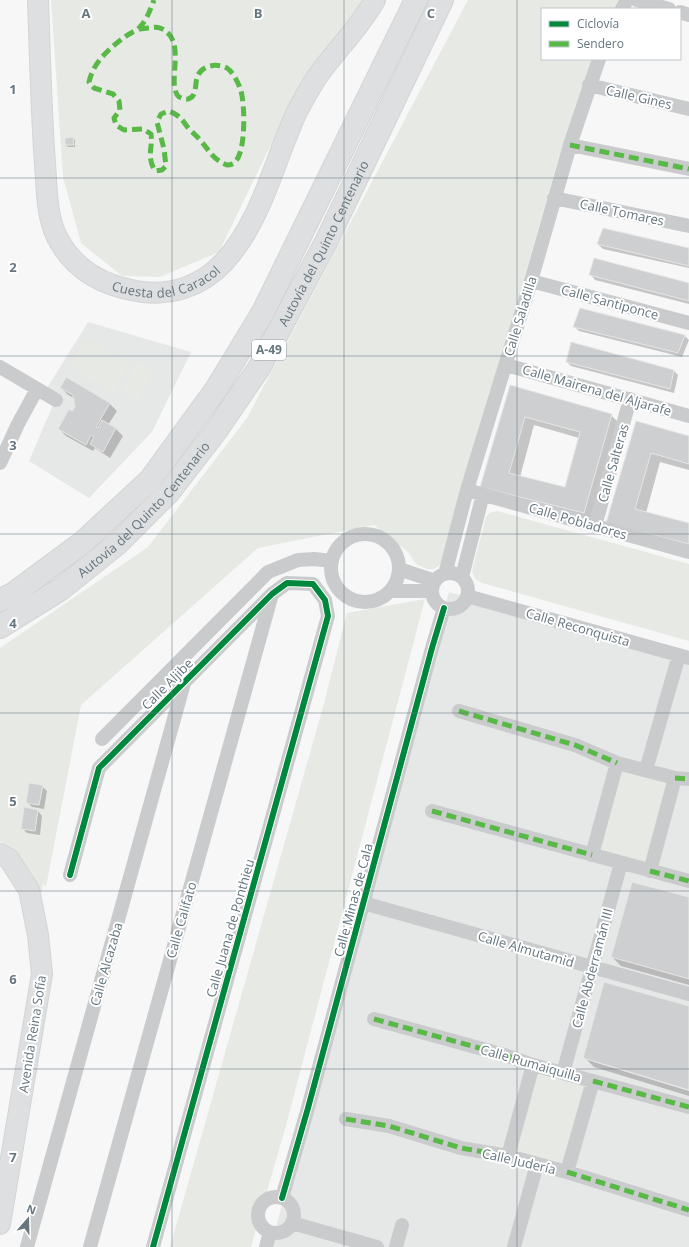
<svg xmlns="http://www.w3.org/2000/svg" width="689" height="1247" viewBox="0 0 689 1247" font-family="'Open Sans',sans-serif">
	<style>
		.built { fill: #e6e8e7 }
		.green { fill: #e6e9e4 }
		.shadow { fill: #0003; fill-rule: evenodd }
		.building { fill: #cecfd0; stroke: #e6e6e6; fill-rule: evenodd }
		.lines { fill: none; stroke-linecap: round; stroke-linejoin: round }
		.secondary-casing { stroke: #d3d4d5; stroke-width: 22 }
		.highway-casing { stroke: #d3d4d4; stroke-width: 24 }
		.street { stroke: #cacbcc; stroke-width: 14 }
		.secondary { stroke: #dedfe0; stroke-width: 20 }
		.highway { stroke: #dedfe0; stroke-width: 22 }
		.quiet { stroke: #58b947; stroke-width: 5; stroke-dasharray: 10 5; stroke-linecap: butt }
		.cycleway-casing { stroke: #fff; stroke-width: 8 }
		.cycleway { stroke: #00873e; stroke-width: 6 }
		.grid { fill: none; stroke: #65767f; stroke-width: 1; stroke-opacity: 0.55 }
		.labels { text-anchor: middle; stroke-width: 4; stroke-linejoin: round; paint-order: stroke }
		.shield { fill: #fff; stroke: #939fa5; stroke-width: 1 }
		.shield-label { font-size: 12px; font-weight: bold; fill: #65767f }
		.street-label { font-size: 13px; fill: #65767f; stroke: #fff }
		.grid-label { font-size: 13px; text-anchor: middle; font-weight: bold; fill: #65767f; stroke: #fff; stroke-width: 4; stroke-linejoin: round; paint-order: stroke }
	</style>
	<rect width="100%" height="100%" fill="#f7f7f7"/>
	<!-- built -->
	<path class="built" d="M88 322 191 352 152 432 89 498 29 461 53 405 47 388Z
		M449 592 689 658V1247H271L294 1158Z"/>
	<!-- green -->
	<path class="green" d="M51 0H364L293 99 219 252 160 277 122 276 81 243 63 177Z
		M468 0H623L619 9H542V59H595L559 156 466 483 440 565 434 569H427L416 564 408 552 374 525 258 548 81 705 46 887 43 883 42 892 39 894 33 876 20 856 0 841V648L148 547 247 418Z
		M86 338 130 364 113 393 69 367Z
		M138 361 154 371 137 402 120 392Z
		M497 511 689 564V641L482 583 475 579 472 571 486 517 490 513Z
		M425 599 285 1129 251 1247H170L323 707 347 613Z
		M619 768 670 782 647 867 597 853Z
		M536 1070 586 1083 563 1168 513 1154Z"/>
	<!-- shadow -->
	<path class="shadow" d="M73 138 75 140V147H68L66 145V139Z
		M598 244 689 249V268L603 249Z
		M591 275 689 284V304L595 280Z
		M574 326 684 335 689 340 682 357 579 331Z
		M567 362 674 371 678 375 674 393 571 366Z
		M66 378 110 404 117 411 108 425 116 429 123 436 110 458 95 448 93 451 66 436 59 429 76 407 74 398 68 395 61 388Z
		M511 386 611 415 621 425 594 522 491 496ZM534 425 579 438 566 488 520 477Z
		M637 422 689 437V470L660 462 646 513 689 524V550L617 532Z
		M42 786 47 791 44 809 32 807 27 802Z
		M38 811 42 816 40 835 27 833 22 828Z
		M689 898V985L621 966 612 957Z
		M689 1007V1089L594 1060V1062L689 1091V1096L594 1067 584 1057Z"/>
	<!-- building -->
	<path class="building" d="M73 137 74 145H65V138Z
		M603 228 689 248V266L597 244Z
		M594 258 689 283V301L589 275Z
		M580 308 685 335 678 353 573 327Z
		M571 342 674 370 670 389 566 362Z
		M66 377 110 403 96 427 98 428 102 420 116 428 103 452 90 444 94 437 91 435 86 445 58 429 69 409 72 411 75 407 73 395 60 388Z
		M510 385 612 414 584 513 480 487ZM525 417 580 432 565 487 509 473Z
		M636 421 689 436V464L651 453 635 509 689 523V544L606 523Z
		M29 783 43 785 39 805 26 803Z
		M24 807 38 810 35 831 21 829Z
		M632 882 689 897V979L611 957Z
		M604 982 689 1006V1090L583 1058Z"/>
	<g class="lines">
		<defs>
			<g id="secondary">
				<path id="s1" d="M38 0C40 55 41 109 45 164 47 187 46 215 57 237 73 269 102 285 136 291 169 297 201 287 224 262 255 228 269 182 285 140 290 129 294 116 300 106 306 95 312 84 319 74 338 48 359 28 375 0"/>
				<path d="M0 854 9 859 29 890 38 935 42 974 0 1224"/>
			</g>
			<g id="highway">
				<path d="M0 600 13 594 82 543 150 480 217 388 263 312 416 0"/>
				<path id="s2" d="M0 627 61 589 117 544 169 492 216 431 259 368 326 242 442 0"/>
			</g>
		</defs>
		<!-- secondary casing -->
		<use href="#secondary" class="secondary-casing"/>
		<!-- highway casing -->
		<use href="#highway" class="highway-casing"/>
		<!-- street -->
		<path class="street" d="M637 0 669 9
			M622 9 627 0
			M680 12 689 15
			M589 85 689 109
			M570 145 689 169
			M554 198 689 226
			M531 281 689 323
			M506 365 689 416
			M0 367 56 400
			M0 463 18 424 37 389
			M467 490 689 552
			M595 526 630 399
			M331 568a34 34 0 1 1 68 0a34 34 0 1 1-68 0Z
			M399 569 435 581
			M432 591a18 18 0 1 1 36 0a18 18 0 1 1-36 0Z
			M445 574 467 490 531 281 570 145 599 59
			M462 577 483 494
			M390 591H432
			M467 596 689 658
			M459 711 575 745 617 763 675 778 689 779
			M102 739 268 572 298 560 314 559 332 561
			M646 770 679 655
			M432 811 689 881
			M592 855 617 763
			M650 871 675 778
			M70 875 99 768 272 594 287 583 313 584 325 600 328 616 153 1247
			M363 903 689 994
			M374 1019 508 1056 533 1065 689 1107
			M563 1073 621 863
			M346 1119 389 1126 461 1148 508 1156 567 1172 689 1210
			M508 1156 533 1065
			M567 1172 593 1081
			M258 1215a18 18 0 1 1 36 0a18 18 0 1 1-36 0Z
			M282 1198 308 1108 432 648 444 608
			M292 1223 377 1247
			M27 1247 184 683
			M90 1247 272 594
			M266 1247 270 1232
			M396 1247 402 1225
			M514 1247 537 1164"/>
		<!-- secondary -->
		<use href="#secondary" class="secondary"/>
		<!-- highway -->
		<use href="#highway" class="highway"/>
		<!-- quiet -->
		<path class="quiet" d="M139 29C145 29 154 26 160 28 189 39 165 84 179 97 182 98 185 100 188 99 198 97 194 83 198 75 203 65 217 63 227 68 233 72 239 84 241 91 245 105 246 152 235 162 234 164 229 165 227 165 212 159 210 151 200 140 197 136 193 133 189 129 182 120 181 116 169 111L161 114 157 122 164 149 166 166 162 170 155 171C146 155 153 149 151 134L143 129 124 130 116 125 114 118 120 110 119 101 113 94 94 88 89 82C93 62 111 47 126 36 130 33 136 31 139 28 147 20 150 10 154 0
			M570 145 689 169
			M459 711 575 745 617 763
			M675 778 689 779
			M432 811 592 855
			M650 871 689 881
			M374 1019 508 1056 533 1065
			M593 1081 689 1107
			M346 1119 389 1126 461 1148 508 1156
			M567 1172 689 1210"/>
		<defs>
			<path id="cycleway" d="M70 875 99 768 272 594 287 583 313 584 325 600 328 616 153 1247
				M282 1198 308 1108 432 648 444 608"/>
		</defs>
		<!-- cycleway casing -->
		<use href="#cycleway" class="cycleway-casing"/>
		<!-- cycleway -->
		<use href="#cycleway" class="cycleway"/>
	</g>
	<!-- grid -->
	<path class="grid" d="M172 0V1247M344 0V1247M517 0V1247M0 178H689M0 356H689M0 534H689M0 713H689M0 891H689M0 1069H689"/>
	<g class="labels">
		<!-- shield labels -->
		<rect class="shield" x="252" y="340" width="34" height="20" rx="3"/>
		<g class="shield-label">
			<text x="269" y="354">A-49</text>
		</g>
		<!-- street labels -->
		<g class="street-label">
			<text transform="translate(639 97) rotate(13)" y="5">Calle Gines</text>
			<text transform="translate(622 212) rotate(12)" y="5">Calle Tomares</text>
			<text dy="5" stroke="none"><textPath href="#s2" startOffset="511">Autovía del Quinto Centenario</textPath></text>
			<text dy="5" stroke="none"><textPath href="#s1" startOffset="370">Cuesta del Caracol</textPath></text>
			<text transform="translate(610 302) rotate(15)" y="5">Calle Santiponce</text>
			<text transform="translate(520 316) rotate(-73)" y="5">Calle Saladilla</text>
			<text transform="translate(597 390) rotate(16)" y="5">Calle Mairena del Aljarafe</text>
			<text transform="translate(613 463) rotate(-74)" y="5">Calle Salteras</text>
			<text dy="5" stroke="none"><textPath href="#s2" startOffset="187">Autovía del Quinto Centenario</textPath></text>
			<text transform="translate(578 521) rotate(16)" y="5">Calle Pobladores</text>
			<text transform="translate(578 627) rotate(16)" y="5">Calle Reconquista</text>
			<text transform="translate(167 684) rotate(-45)" y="5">Calle Aljibe</text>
			<text transform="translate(353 900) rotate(-75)" y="5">Calle Minas de Cala</text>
			<text transform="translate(181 920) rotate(-74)" y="5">Calle Califato</text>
			<text transform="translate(230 928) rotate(-74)" y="5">Calle Juana de Ponthieu</text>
			<text transform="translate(526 949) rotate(16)" y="5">Calle Almutamid</text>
			<text transform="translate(106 964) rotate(-74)" y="5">Calle Alcazaba</text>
			<text transform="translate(592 968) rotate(-75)" y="5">Calle Abderramán III</text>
			<text transform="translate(32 1034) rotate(-81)" y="5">Avenida Reina Sofía</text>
			<text transform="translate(531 1063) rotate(16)" y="5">Calle Rumaiquilla</text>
			<text transform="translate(519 1161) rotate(13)" y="5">Calle Judería</text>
		</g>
	</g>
	<g class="grid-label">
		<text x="86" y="18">A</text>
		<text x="258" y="18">B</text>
		<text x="431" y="18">C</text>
		<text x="13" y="94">1</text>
		<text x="13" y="272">2</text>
		<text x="13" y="450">3</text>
		<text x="13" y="628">4</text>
		<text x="13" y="806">5</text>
		<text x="13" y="984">6</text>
		<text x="13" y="1162">7</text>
	</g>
	<!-- legend -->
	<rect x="541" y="8" width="140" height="52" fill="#ffffff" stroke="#c1c8cc"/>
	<rect x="549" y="21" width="20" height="6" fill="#00873e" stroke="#c1c8cc"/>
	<text x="577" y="28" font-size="12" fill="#65767f">Ciclovía</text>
	<rect x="549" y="41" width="20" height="6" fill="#58b947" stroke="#c1c8cc"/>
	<text x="577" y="48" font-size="12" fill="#65767f">Sendero</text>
	<!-- north arrow -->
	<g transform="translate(28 1219) rotate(20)" stroke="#ffffff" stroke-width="3" paint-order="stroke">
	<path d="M0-3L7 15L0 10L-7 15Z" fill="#65767f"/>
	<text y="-6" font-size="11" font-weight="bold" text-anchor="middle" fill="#65767f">N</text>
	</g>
</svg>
